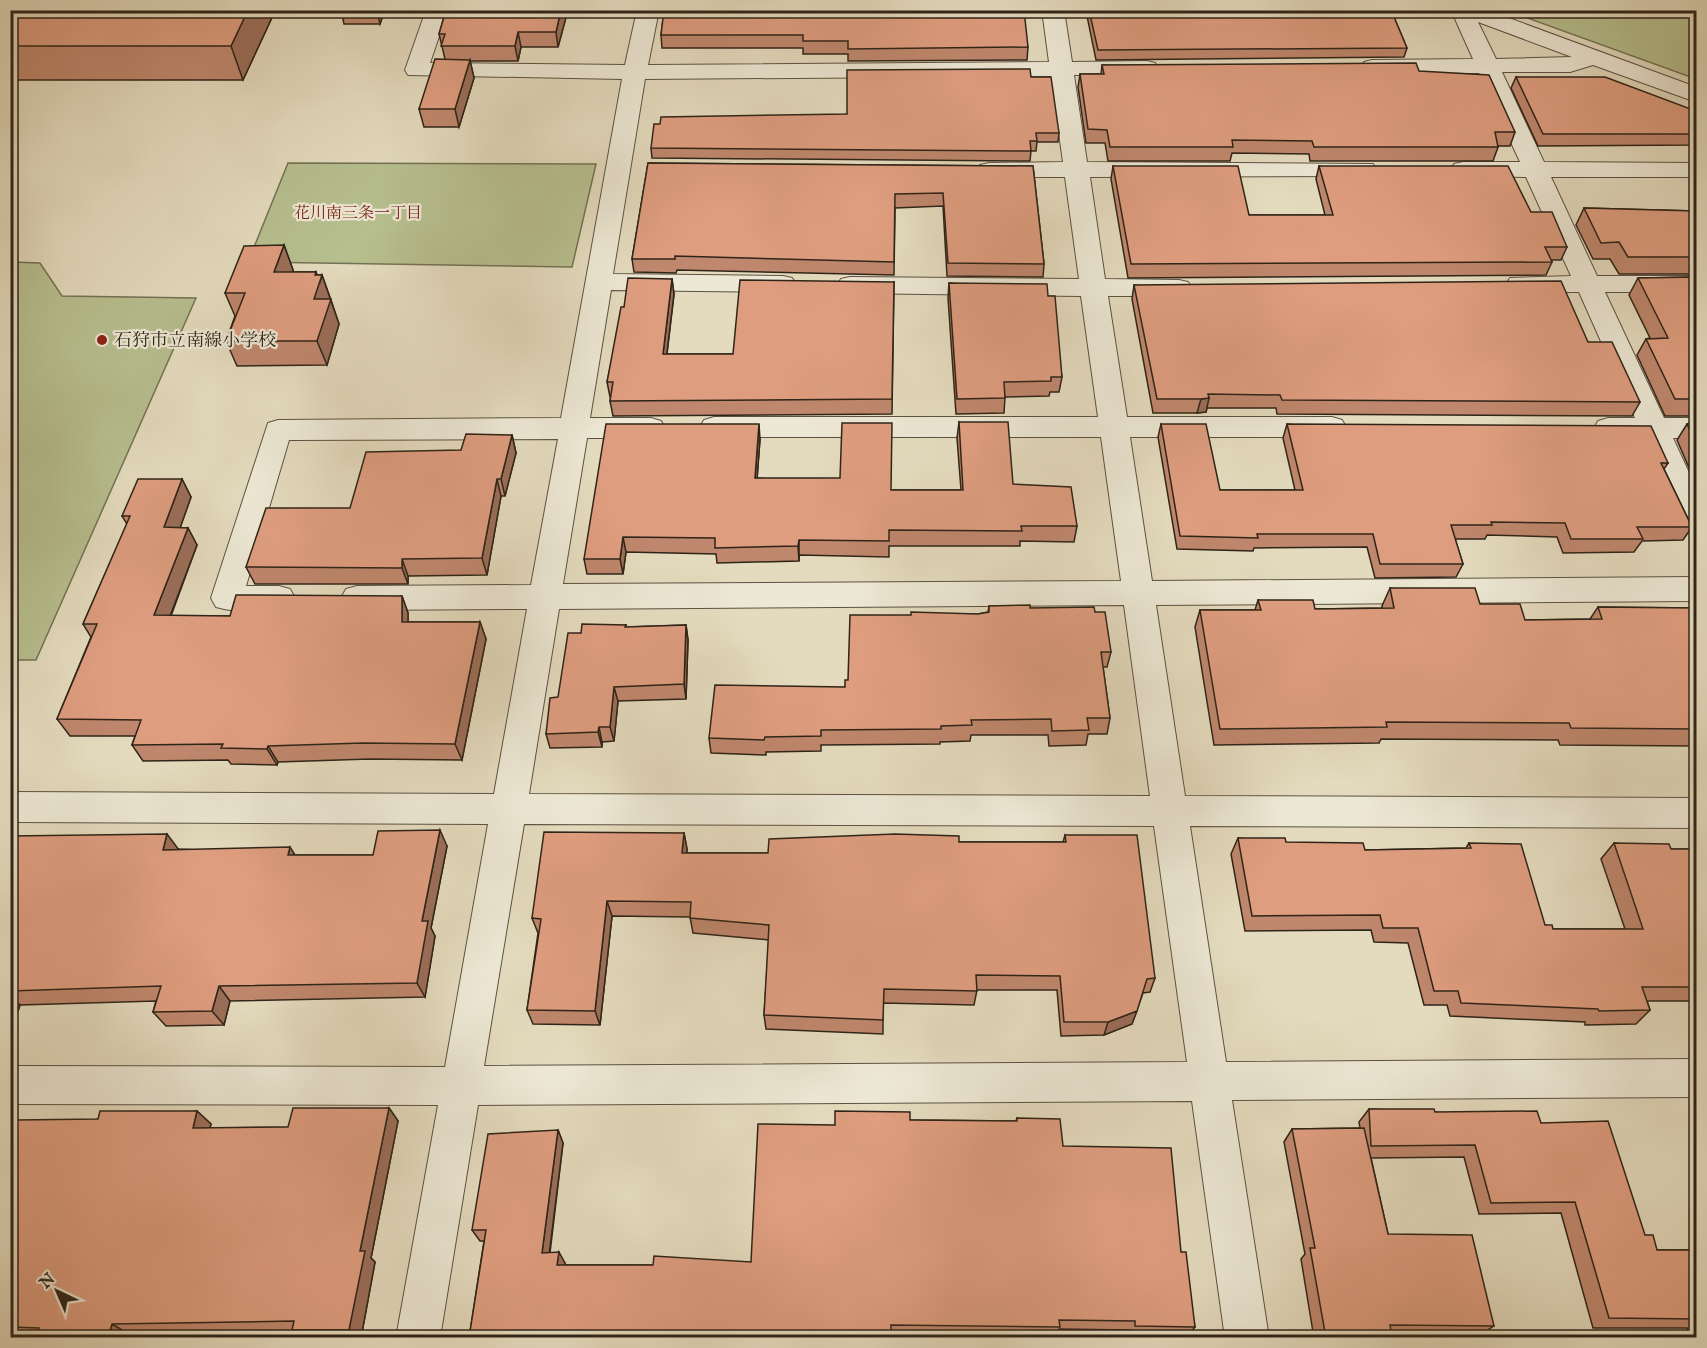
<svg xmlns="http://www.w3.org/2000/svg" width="1707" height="1348" viewBox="0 0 1707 1348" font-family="'IM FELL English','Noto Serif JP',serif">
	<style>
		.green { fill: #b7bf8f; stroke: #737254; stroke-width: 1.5 }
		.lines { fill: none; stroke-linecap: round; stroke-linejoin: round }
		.street-casing { stroke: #5c5242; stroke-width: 2 }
		.street { fill: #ede8d5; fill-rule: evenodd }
		.wall { fill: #bf876d; stroke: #2f2418; stroke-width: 1.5 }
		.shaded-wall { fill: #9b6e59; stroke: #2f2418; stroke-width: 1.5 }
		.building { fill: #de9d7f; stroke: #2f2418; stroke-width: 1.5 }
		.poi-dot { fill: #8f2418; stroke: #ede8d5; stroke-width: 2 }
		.labels { text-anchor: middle; stroke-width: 4.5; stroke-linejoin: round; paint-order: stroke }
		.far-neighbourhood-label { font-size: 16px; fill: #7a1f14; stroke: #ede8d5 }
		.poi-label { font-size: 18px; fill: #2f2418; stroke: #ede8d5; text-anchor: start }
	</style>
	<rect width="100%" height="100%" fill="#e4dbbe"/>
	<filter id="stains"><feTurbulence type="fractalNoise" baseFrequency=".00333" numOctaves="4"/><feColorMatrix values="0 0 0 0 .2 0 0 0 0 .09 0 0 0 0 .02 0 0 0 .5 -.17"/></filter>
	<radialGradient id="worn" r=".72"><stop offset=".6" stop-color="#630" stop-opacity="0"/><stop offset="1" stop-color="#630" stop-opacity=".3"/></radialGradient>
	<!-- green -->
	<path class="green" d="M1508 11H1696V79Z
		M288 163 596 164 572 267 248 262Z
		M11 262 40 263 62 296 196 298 36 660H11Z"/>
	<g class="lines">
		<defs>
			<path id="street" d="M426 10H448L430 63 625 65 637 10H659L648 65 1049 62 1042 10H1064L1072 62 1147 61 1155 63 1158 68 1155 73 1147 75H1074L1087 162 1373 164 1376 169 1373 174 1364 176 1090 177 1105 279 1179 280 1188 282 1192 288 1188 294 1179 296H1108L1127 417H1332L1342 420 1346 427 1342 434 1332 437H1130L1152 581 1696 577V601L1156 605 1185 796 1696 798V828L1190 826 1226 1062 1696 1059V1097L1232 1100 1269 1338H1225L1192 1101 478 1105 440 1338H396L438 1105 10 1104V1066L445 1067 488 824 10 822V792L494 794 527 609 357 610 346 607 341 598 346 589 357 586 531 585 558 439 289 440 246 586H279L290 589 295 598 290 607C269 613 237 613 216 607L211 598 268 423 278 420 561 418 622 79 408 75 405 70ZM1051 76 1063 162 989 163 980 165 977 170 980 175 989 177H1065L1079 279 850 277 841 279 837 285 841 291 850 293 1081 296 1098 417H714L704 420 700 427 704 434 714 437H1101L1121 581 563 584 587 438H651L661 435 665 428 661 421 651 418H590L611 290 783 292 792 290 796 284 792 278 783 276 613 274 645 79ZM1124 605 1150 796 529 794 559 609ZM524 824 1154 826 1187 1062 484 1066Z
				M1451 10H1487L1696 87V102L1593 65 1570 72H1502L1544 162 1696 163V177H1551L1597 276H1696V292H1605L1664 418H1696V438H1673L1696 488V530L1685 527 1644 438H1608L1598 435 1594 428 1598 421 1608 418H1635L1579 292H1519L1510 290 1506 284 1510 278 1571 276 1526 177 1463 176 1454 174 1451 169 1454 164 1463 162H1520L1479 73 1372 74 1364 72 1361 67 1364 62 1372 60 1473 59ZM1478 22 1572 57 1496 59Z"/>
		</defs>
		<!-- street casing -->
		<use href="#street" class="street-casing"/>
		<!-- street -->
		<use href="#street" class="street"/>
	</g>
	<!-- wall -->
	<path class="wall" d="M10 10H275V11L243 80H10Z
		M341 10H385L380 24H344Z
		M446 10H568L558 47H521L518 61H470L474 78 459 127H424L419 109 445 59 439 34Z
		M664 10 1028 47 1027 60 848 61V54H803V48H662L661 35Z
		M1081 10H1391L1407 48 1404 57 1096 60 1086 11Z
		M1102 65 1419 71 1515 132 1510 146H1498V147L1493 161H1310L1309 154 1232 153 1230 161H1108L1105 143H1086L1078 87 1080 74H1101Z
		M1031 77 1059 133 1058 142H1037L1036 151H1031L1030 161 652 158 651 148 847 114Z
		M1516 77 1696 111V145L1538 146 1511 88Z
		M648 163 1033 166 1044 264 1043 277 947 276 943 206 895 208 894 275 677 270 676 273 634 272 632 259Z
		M1113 166 1249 215H1325L1316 179 1319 166 1531 212 1567 247 1561 260H1551L1552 262 1546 275 1128 278 1111 179Z
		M1584 208 1696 211V274H1619L1610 259H1593L1576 225Z
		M284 245 293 270V272H316L317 275H322L331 300 339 324 327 365 237 366 226 341 235 316 225 293Z
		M1696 277V416H1665L1637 355 1646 339 1650 338 1629 295 1638 278Z
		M672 279 674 294 667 354H733L894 282 892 414 613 416 610 401 611 397H610L607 382 624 307Z
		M949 283 1048 296 1062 377 1059 392H1050L1049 396 1005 397 1004 413 956 414 948 298Z
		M1134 285 1588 342 1640 402 1632 416 1277 414 1276 408H1207L1206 412 1197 413H1153L1132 299Z
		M959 422 1013 484 1077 526 1074 542 1020 541V546H889V557L799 555V561L717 563 716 554 626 552 623 574H587L584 559 760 439 757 478 891 490H961L957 438Z
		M1696 423V477H1693L1677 440 1687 424Z
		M1161 424 1220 490H1295L1283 438 1287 424 1668 463 1664 469 1692 527 1683 540 1642 541 1634 552 1563 553 1557 537 1487 535 1485 539H1455L1463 564 1456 577 1375 578 1367 547 1254 548 1253 551 1177 549 1158 437Z
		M512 435 516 453 505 496H501L487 575 408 576V584H255L246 567 461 450Z
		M182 479 191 497 180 528H188L197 545 171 616H230L402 596 408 613V622H480L486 639 462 760 370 759 278 762 277 765 231 764 228 760 143 761 132 745 135 736H70L57 719 91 637 83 624 127 524 122 516Z
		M1390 588 1480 604 1525 620 1590 619 1598 607 1696 608V746L1560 745 1558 740 1381 739 1379 743 1214 745 1195 627 1200 610H1255L1258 600 1315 609 1382 608V606Z
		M989 606 1095 612 1111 652 1107 667H1103L1110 718 1107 734H1088L1086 745 1049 746 1048 735H971L970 741 940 742V744L821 745V751L766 752V755L711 753 709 738 845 687 848 680 911 615 978 614 988 612Z
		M626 625V627L686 625 688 640 686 699 618 701 614 741 602 742V747L550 748 546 734 581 633Z
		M684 833 687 849V853H768L959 842H1063L1065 835 1155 978 1150 992 1143 993 1132 1024 1104 1035 1061 1036 1057 990H977L974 1005 883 1003V1034L766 1029 764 1015 769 940 693 933 690 917 612 916 600 1025 533 1024 527 1010 538 933 532 918Z
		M10 836 179 849 295 855H373L447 846 431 928 435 936 425 997 230 1001 224 1025 166 1026 153 1012 156 1001 20 1005 18 1011H10Z
		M1238 838 1365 850 1466 848 1469 843 1545 925 1553 929H1625L1601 859 1614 843 1671 849H1696V1001H1647L1650 1010 1636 1024 1585 1025V1022L1450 1016 1447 1005H1424L1408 943 1374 942 1371 930 1245 931 1231 854Z
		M389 1108 398 1121 371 1258 375 1262 361 1338H301L293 1332 129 1334 128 1338 36 1337 10 1336V1138L98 1119 197 1111 211 1124 210 1128 288 1127Z
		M1369 1109 1435 1112 1541 1123 1645 1235 1657 1250H1696V1338H1690L1687 1328H1593L1561 1213 1479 1214 1464 1157 1371 1158 1388 1234 1494 1326 1480 1335 1391 1334 1392 1338H1314L1301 1259 1305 1254 1284 1142 1292 1129 1360 1128 1359 1122Z
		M1017 1118 1063 1146 1181 1252 1195 1327 1188 1336 1129 1335V1330L1059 1329 1056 1336 891 1334 469 1338 484 1241H480L472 1230 558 1130 563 1143 550 1253 565 1263 564 1265H653L751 1262 835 1125 910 1120 1016 1121Z"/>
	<!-- shaded-wall -->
	<path class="shaded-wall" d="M248 10H275V11L243 80 231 46Z
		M377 10H385L380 24Z
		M561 10H568L558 47 556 32Z
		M518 32 521 47 518 61 515 46Z
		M470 60 474 78 459 127 455 109Z
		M284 245 293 270 284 297 274 272Z
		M316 272 320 282 322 275 339 324 327 365 317 341 314 299 315 275Z
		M672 279 674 294 665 369 663 354Z
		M1209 398 1206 412 1197 413 1201 399Z
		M759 424 760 439 756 494 755 478Z
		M512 435 516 453 505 496 501 479Z
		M182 479 191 497 174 545 164 527Z
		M497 479 501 496 487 575 482 558Z
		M188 528 197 545 164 632 154 615Z
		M623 537 626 552 623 574 620 559Z
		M799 540V561L798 546Z
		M402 559 408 576V584L402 568Z
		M402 596 408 613V639L402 622Z
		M480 622 486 639 462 760 455 744Z
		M686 625 688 640 686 699 684 684Z
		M614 687 618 701 614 741 610 727Z
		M599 727 602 742V747L598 732Z
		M268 746 278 762 277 765 267 749Z
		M440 830 447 846 431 928 435 936 425 997 417 983 422 921Z
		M684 833 687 849 685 869 682 853Z
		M167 834 179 850H163Z
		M290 847 300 863 288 855Z
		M607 901 612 916 600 1025 595 1011Z
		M219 986 230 1001 224 1025 212 1011Z
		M10 996 20 1005 18 1011 10 1003Z
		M1137 1011 1132 1024 1104 1035 1108 1022Z
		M389 1108 398 1121 371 1258 375 1262 361 1338H357L349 1330 360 1251Z
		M197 1111 211 1124 207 1141 193 1128Z
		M558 1130 563 1143 548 1263 542 1253Z
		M559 1252 565 1263 563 1276 557 1265Z
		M112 1324 129 1334 128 1338H108Z"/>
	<!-- building -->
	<path class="building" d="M10 10H248L231 46H10Z
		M446 10H561L556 32H518L515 46H441L445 34H439Z
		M664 10H1024L1028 47 848 49V41H803V35H661Z
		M1089 10H1391L1407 48 1098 50Z
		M435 59 470 60 455 109H419Z
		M1416 63 1419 71 1489 75 1515 132H1495L1498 147H1314L1312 141 1232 140 1233 147H1110L1107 130 1088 129 1080 74H1104L1102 65Z
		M1030 69 1031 77H1051L1059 133H1036L1037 141H1030L1031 151 651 148 654 124H660L661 117 847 114V70Z
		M1516 77H1605L1696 111V134H1543Z
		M648 163 1033 166 1044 264 948 263 943 193 895 194 894 262 675 256V259H632Z
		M1113 166H1238L1249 215H1333L1319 166H1508L1531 212H1552L1567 247H1545L1552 262 1131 264Z
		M1584 208 1696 211V257H1628L1619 242 1601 243Z
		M284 245 274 272H316L315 275H322L314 299H331L317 341H226L245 293H225L244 246Z
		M1696 277V399H1675L1646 339 1668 338 1638 278Z
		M628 278 672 279 663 354H733L740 280 894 282 892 399 610 401 613 382H607L621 307H624Z
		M1561 281 1588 342H1612L1640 402 1282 400 1280 395 1208 394 1209 398 1201 399H1157L1134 285Z
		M949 283 1047 284 1048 296H1055L1062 377H1051V381L1004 382 1005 398 957 399Z
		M959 422H1008L1013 484 1071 487 1077 526H1021L1022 531 889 530V541L799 540 798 546 715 548V538L623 537 620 559H584L606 424H759L755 478H840L842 423H892L891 490H963Z
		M1696 423V444L1687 424Z
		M1161 424H1206L1220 490H1303L1287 424 1651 426 1668 463H1661L1692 527H1637L1643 539H1571L1565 523 1491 522 1492 525H1451L1463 564H1380L1373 534H1257L1258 538 1180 536Z
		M466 434 512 435 501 479H497L482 558 402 559V568L246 567 266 508H350L366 452 461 450Z
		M138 479H182L164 527 188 528 154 615 230 616 236 595 402 596V622H480L455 744 363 743 268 746 267 749 221 748 223 744 132 745 141 720 57 719 97 624H83L130 516H122Z
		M1390 588H1475L1480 604H1520L1525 620 1602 619 1598 607 1696 608V729L1571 728 1569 723 1386 722 1387 727 1220 729 1200 610H1261L1258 600H1313L1315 609 1394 608Z
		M1030 605V608L1094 607 1095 612H1105L1111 652H1101L1110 718H1087L1089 730 1052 731 1051 719 971 720 972 725 941 726V729L821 730V736L765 737 764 740 709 738 715 685 845 687V680H848L850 615H911V612L978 614 989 612V606Z
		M582 624 626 625 625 627 686 625 684 684 614 687 610 727H599L598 732 546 734 550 698 558 697 568 633H581Z
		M440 830 422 921H428L417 983 219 986 212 1011 153 1012 161 986 10 991V836L167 834 163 850 290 847 288 855H373L378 831Z
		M544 832 684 833 682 853H768L769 839 895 834 959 836V842H1066L1065 835H1137L1155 978 1147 979 1137 1011 1108 1022H1064L1060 976 976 975 977 991 884 989 883 1020 764 1015 769 925 690 918 691 902 607 901 595 1011 527 1010 541 919 532 918Z
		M1238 838H1285L1286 842 1363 843 1365 850 1471 848 1469 843 1521 844 1545 925H1552L1553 929H1643L1614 843 1669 844 1671 849H1696V987H1642L1650 1010 1599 1011 1598 1009 1461 1003 1458 991H1434L1418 928H1383L1380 915 1252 916Z
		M293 1108H389L360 1251H365L349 1330H292L294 1321 112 1324 108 1338H36L39 1328 10 1327V1138L17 1120 98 1119 100 1111H197L193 1128 288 1127Z
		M1369 1109H1434L1435 1112 1537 1111 1541 1123 1608 1121 1645 1235H1653L1657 1250H1696V1319L1609 1318 1575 1202 1491 1203 1475 1145 1371 1146Z
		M835 1111 910 1112V1120L1017 1121V1118L1060 1119 1063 1146 1171 1148 1181 1252H1186L1195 1327 1135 1326V1321L1059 1320 1060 1327 891 1325V1338H469L486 1230H472L488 1134 558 1130 542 1253 559 1252 557 1265H653L654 1256 751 1262 758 1124 835 1125Z
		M1364 1128 1388 1234 1472 1235 1494 1326 1390 1325 1392 1338H1326L1310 1248H1315L1292 1129Z"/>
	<!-- markers -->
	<circle class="poi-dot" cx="102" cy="340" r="6"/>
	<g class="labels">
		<!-- far-neighbourhood labels -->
		<g class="far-neighbourhood-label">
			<text x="358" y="218">花川南三条一丁目</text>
		</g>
		<!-- poi labels -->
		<g class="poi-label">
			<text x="114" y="346">石狩市立南線小学校</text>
		</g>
	</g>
	<!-- margin -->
	<rect width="1707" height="1348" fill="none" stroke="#e4dbbe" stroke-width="36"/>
	<rect x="12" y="12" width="1683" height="1324" fill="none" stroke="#2f2418" stroke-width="3"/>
	<rect x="18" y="18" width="1671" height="1312" fill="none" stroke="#2f2418" stroke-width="1.5"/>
	<!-- north arrow -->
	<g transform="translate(57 1291) rotate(316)" stroke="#ede8d5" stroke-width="4.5" paint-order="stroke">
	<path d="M0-4.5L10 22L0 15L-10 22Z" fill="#2f2418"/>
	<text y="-9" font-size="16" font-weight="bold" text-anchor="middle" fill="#2f2418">N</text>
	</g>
	<rect width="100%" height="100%" filter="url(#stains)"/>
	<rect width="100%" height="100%" fill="url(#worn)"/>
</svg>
